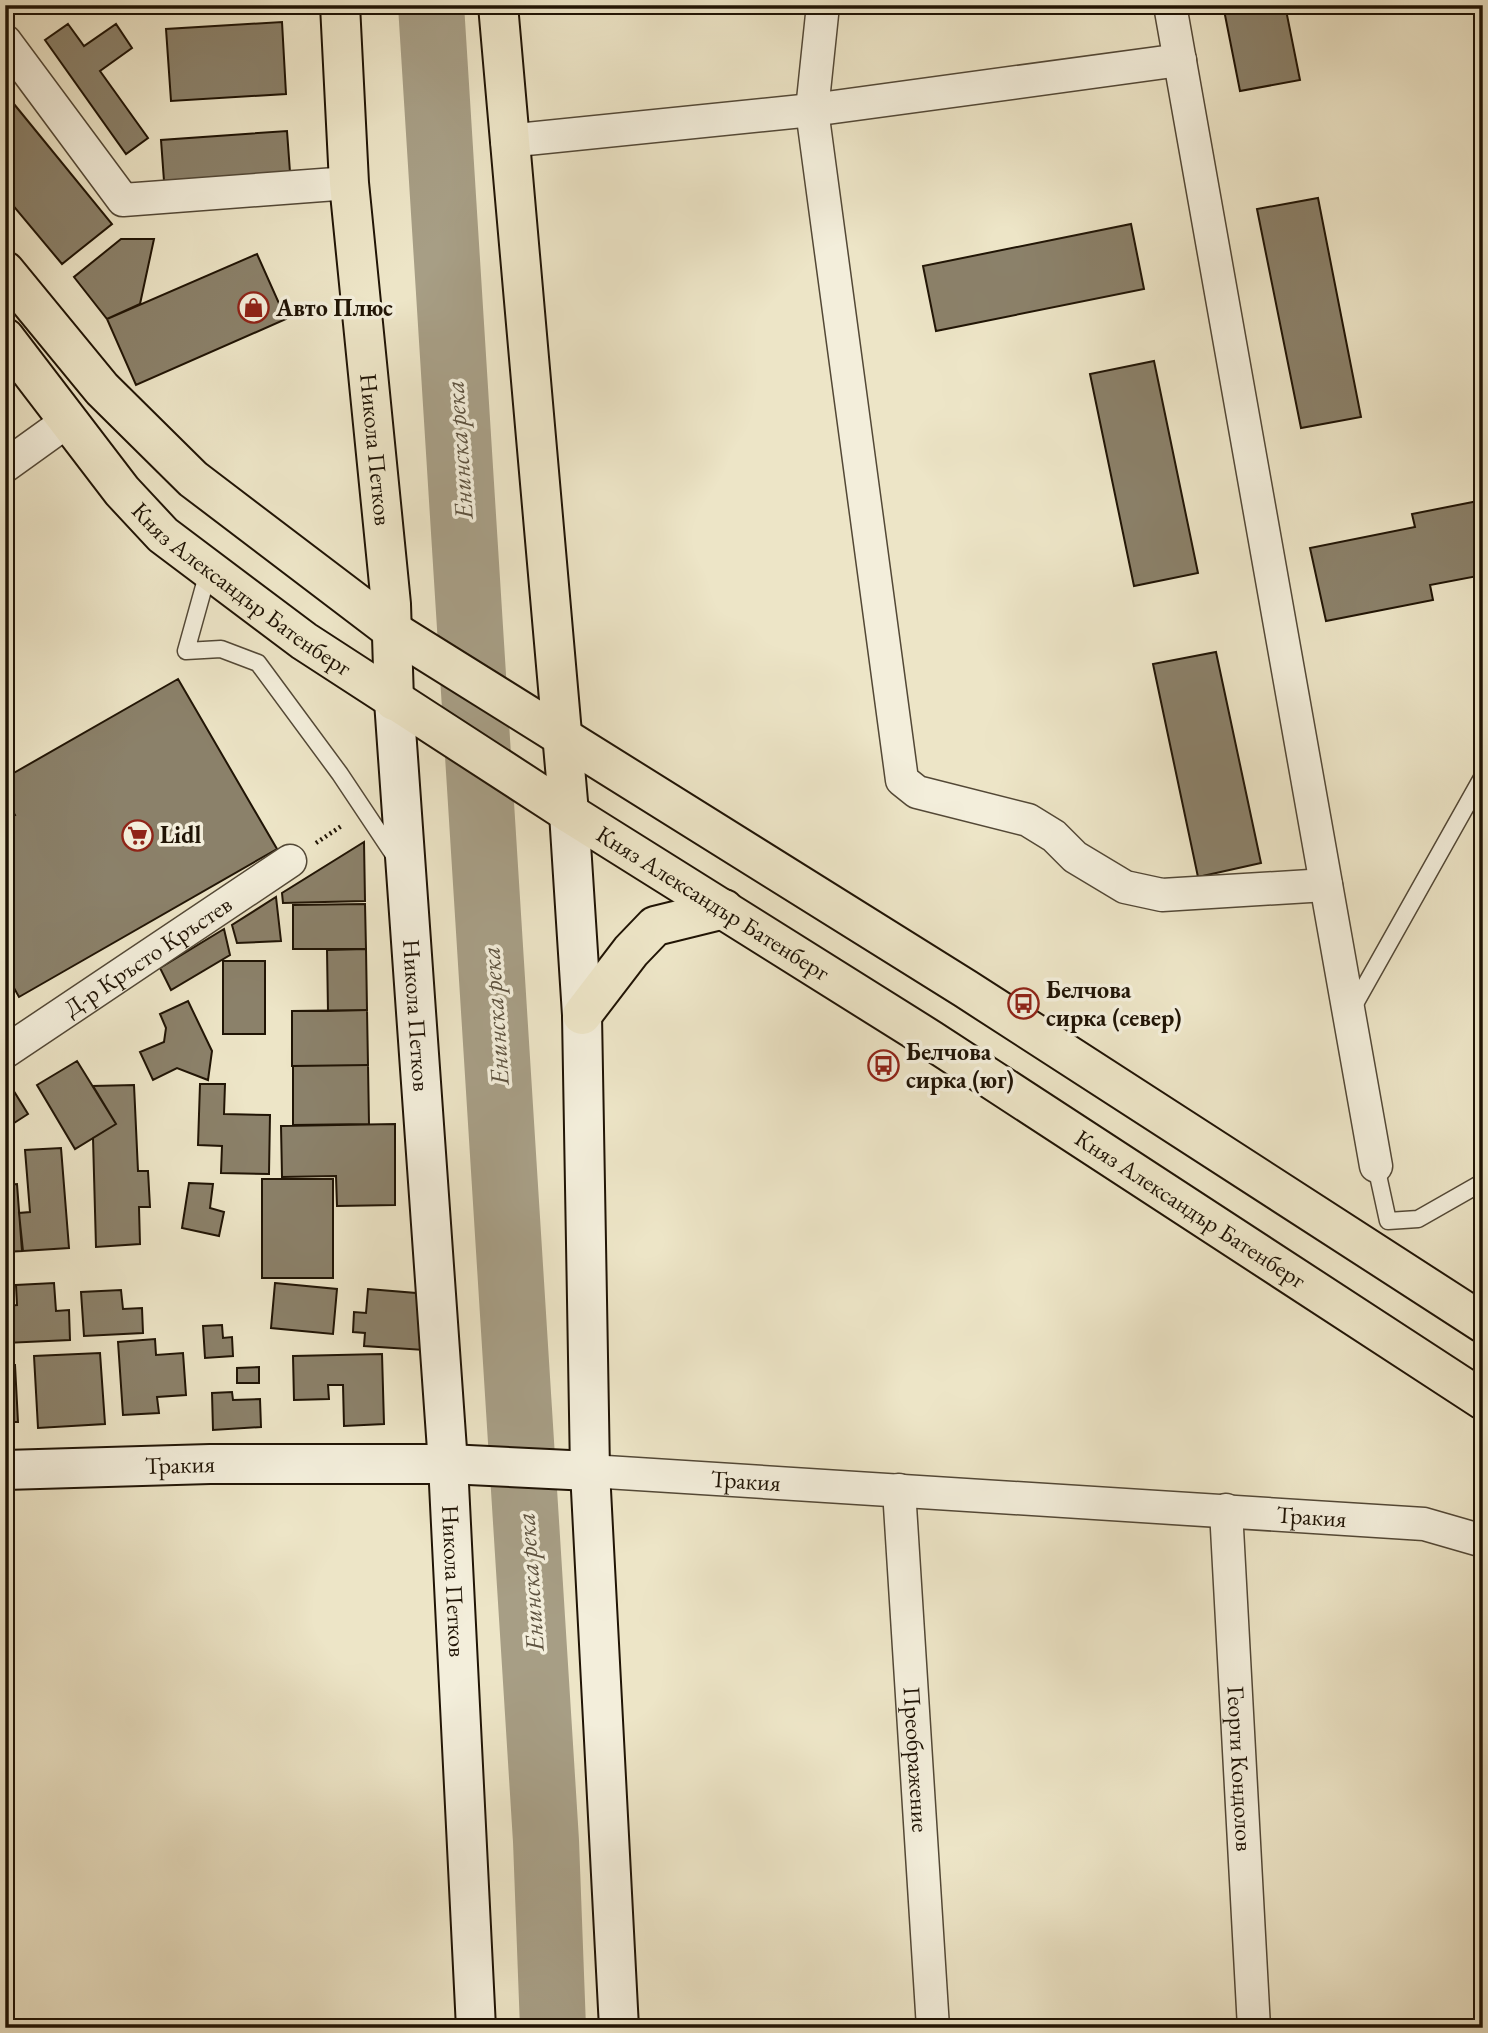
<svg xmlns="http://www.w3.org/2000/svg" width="1488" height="2033" viewBox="0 0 1488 2033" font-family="'EB Garamond',serif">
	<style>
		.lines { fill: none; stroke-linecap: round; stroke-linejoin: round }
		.river { stroke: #a79e85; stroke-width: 66 }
		.building { fill: #8b816a; stroke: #201405; stroke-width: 2 }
		.lane-casing { stroke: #534836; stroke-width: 19 }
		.street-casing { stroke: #534836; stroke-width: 35 }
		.secondary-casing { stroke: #201405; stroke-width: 42 }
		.primary-casing { stroke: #201405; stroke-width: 42 }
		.path { stroke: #201405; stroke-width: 4.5; stroke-dasharray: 2 3.5; stroke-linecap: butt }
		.lane { stroke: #f3eedb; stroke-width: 16 }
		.street { stroke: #f3eedb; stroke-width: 32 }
		.secondary { stroke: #f3eedb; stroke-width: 38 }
		.primary { stroke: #ede5c7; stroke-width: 38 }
		.labels { text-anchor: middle; stroke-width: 7; stroke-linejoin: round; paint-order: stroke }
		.poi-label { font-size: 24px; font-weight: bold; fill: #201405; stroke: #f3eedb; text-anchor: start }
		.street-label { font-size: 24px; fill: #201405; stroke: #f3eedb }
		.water-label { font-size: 26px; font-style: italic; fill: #5d523f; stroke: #f3eedb }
	</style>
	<rect width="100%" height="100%" fill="#ede5c7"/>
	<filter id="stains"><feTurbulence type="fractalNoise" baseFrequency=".00286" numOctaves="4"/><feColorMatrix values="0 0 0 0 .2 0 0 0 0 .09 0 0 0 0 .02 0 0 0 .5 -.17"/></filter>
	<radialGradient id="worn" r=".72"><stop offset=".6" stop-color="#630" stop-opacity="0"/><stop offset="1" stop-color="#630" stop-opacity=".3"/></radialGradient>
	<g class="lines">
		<!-- river -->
		<path class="river" d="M431 5 546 1841 553 2028"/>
	</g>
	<!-- building -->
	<path class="building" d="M1223 5H1285L1300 80 1240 91Z
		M282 22 286 94 171 101 166 29Z
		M68 24 84 46 116 24 132 48 100 71 148 138 126 154 45 40Z
		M5 93 112 224 62 264 5 196Z
		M287 131 290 172 164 181 161 140Z
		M1318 198 1361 417 1301 428 1257 209Z
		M1131 224 1144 289 936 331 923 266Z
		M121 239H154L140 304 107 319 74 277Z
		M257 254 286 319 136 385 107 319Z
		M1154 361 1198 573 1134 586 1090 374Z
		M1483 500V575L1430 585 1433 600 1326 621 1310 548 1415 527 1412 514Z
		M1216 652 1261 863 1198 877 1153 664Z
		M178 679 277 849 19 997 5 972V820L15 815 5 798V778Z
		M364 842 365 901 283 903 282 893Z
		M276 897 281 941 237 943 232 925Z
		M365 904 366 949H293V905Z
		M224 929 230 955 171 990 160 968Z
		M366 949 367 1010 328 1011 327 950Z
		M223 961H265V1034H223Z
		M188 1001 212 1051 208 1080 177 1068 153 1080 140 1052 164 1042 166 1028 160 1014Z
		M367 1010 368 1065 292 1066V1011Z
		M77 1061 116 1124 75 1149 37 1085Z
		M368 1065 369 1124 293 1125V1066Z
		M7 1080 28 1114 11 1125 5 1117Z
		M200 1084H225L224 1114 270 1115 269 1174 221 1173 222 1146 198 1145Z
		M134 1085 138 1171H148L150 1207H139L140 1244 96 1247 93 1138 116 1124 93 1086Z
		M395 1124V1205L337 1206 336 1176 282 1177 281 1126Z
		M61 1148 69 1248 23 1251 19 1213 30 1212 25 1150Z
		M262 1179H333V1278H262Z
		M189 1183 213 1184 210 1208 224 1212 219 1236 182 1228Z
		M17 1184 22 1251 5 1252V1185Z
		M54 1283 56 1311 69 1310 70 1340 5 1343V1306L17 1305 16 1285Z
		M275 1283 337 1289 333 1334 271 1328Z
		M368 1289 428 1294 424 1350 364 1346 365 1333 353 1332 354 1312 366 1313Z
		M121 1290 123 1309 142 1308 143 1333 84 1336 81 1292Z
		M222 1325 223 1338 232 1337 233 1356 205 1358 203 1326Z
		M155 1339 156 1355 183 1353 186 1395 157 1397 159 1413 123 1415 118 1342Z
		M100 1353 105 1424 38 1428 34 1356Z
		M382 1354 384 1424 344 1426 343 1385H328L329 1399 294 1400 293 1356Z
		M5 1365H15L18 1422H5Z
		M259 1367V1383H237V1368Z
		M232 1392 233 1400 260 1399 261 1427 213 1430 212 1393Z
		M5 1422H9L11 1439H5Z"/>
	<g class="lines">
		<defs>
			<path id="lane" d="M208 572 186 651 221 649 258 663 340 774 396 858
				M1352 1009 1483 776
				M1376 1166 1388 1221 1418 1219 1483 1182"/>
			<g id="street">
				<path d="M823 5 812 110 902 780 917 792 1028 820 1054 836 1075 857 1125 887 1162 895 1326 885"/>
				<path d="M1170 5 1376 1166"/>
				<path d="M5 41 123 200 349 183"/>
				<path d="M507 141 812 110 1180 60"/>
				<path d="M5 466 69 420"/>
				<path id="s1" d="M5 1052 290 861"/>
				<path id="s2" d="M590 1471 1424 1524 1483 1541"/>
				<path id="s3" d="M899 1490 933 2028"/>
				<path id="s4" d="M1226 1510 1254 2028"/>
			</g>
			<g id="secondary">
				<path id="s5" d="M394 701 448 1464 476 2028"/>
				<path d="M569 813 582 1015 590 1471 619 2028"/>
				<path id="s6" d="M5 1470 210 1464H448L590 1471"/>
			</g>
			<g id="primary">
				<path id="s7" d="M340 5 349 183 391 604 394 701"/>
				<path d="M498 5 569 813"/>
				<path d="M5 271 102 389 193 479 393 631 966 989 1483 1323"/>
				<path id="s8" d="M5 338 122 491 163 535 304 641 569 813 931 1040 1483 1400"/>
				<path d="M582 1015 631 951 655 926 724 909"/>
			</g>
		</defs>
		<!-- lane casing -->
		<use href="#lane" class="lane-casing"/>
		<!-- street casing -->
		<use href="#street" class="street-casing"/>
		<!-- secondary casing -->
		<use href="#secondary" class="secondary-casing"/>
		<!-- primary casing -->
		<use href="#primary" class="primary-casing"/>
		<!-- path -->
		<path class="path" d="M316 843 343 825"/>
		<!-- lane -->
		<use href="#lane" class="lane"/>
		<!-- street -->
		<use href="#street" class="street"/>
		<!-- secondary -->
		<use href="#secondary" class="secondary"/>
		<!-- primary -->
		<use href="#primary" class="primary"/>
	</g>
	<!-- icons -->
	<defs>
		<symbol id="shop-ring" viewBox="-11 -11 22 22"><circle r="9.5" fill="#f3eedb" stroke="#8f2418" stroke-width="1.5"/><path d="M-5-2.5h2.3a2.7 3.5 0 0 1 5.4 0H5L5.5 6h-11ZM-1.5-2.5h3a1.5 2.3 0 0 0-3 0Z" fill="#8f2418"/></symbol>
		<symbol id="supermarket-ring" viewBox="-11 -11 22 22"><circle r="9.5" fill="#f3eedb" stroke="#8f2418" stroke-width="1.5"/><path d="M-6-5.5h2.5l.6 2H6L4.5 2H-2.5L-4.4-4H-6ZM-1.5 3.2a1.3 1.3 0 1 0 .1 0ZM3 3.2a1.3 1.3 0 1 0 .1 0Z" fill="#8f2418"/></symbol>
		<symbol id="bus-ring" viewBox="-11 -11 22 22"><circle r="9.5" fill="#f3eedb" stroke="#8f2418" stroke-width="1.5"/><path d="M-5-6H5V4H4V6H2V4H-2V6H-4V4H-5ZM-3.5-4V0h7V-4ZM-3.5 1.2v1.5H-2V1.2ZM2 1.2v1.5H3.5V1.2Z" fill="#8f2418"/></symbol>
	</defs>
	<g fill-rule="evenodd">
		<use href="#shop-ring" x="236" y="290" width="35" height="35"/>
		<use href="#supermarket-ring" x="120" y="818" width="35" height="35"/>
		<use href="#bus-ring" x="1006" y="986" width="35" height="35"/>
		<use href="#bus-ring" x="866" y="1048" width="35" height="35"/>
	</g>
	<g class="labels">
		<!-- poi labels -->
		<g class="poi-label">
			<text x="276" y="316">Авто Плюс</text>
			<text x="160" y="843">Lidl</text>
			<text x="1046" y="998">Белчова<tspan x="1046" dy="28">сирка (север)</tspan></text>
			<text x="906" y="1060">Белчова<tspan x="906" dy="28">сирка (юг)</tspan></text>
		</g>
		<!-- street labels -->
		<g class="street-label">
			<text dy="8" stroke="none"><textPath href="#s7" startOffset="446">Никола Петков</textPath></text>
			<text dy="8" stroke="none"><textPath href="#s8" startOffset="348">Княз Александър Батенберг</textPath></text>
			<text dy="8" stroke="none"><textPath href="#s8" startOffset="915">Княз Александър Батенберг</textPath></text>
			<text dy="8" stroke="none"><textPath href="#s1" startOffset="172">Д-р Кръсто Кръстев</textPath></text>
			<text dy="8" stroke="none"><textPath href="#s5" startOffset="315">Никола Петков</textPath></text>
			<text dy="8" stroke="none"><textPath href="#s8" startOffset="1482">Княз Александър Батенберг</textPath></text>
			<text dy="8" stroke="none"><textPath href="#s6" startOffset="175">Тракия</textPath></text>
			<text dy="8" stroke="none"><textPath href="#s2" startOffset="156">Тракия</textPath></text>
			<text dy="8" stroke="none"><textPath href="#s2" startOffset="723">Тракия</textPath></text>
			<text dy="8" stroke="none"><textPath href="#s5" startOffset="882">Никола Петков</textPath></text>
			<text dy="8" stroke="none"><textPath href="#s3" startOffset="270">Преображение</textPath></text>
			<text dy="8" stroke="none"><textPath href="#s4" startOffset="259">Георги Кондолов</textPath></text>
		</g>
		<!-- water labels -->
		<g class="water-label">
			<text transform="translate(459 450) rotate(-94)" y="9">Енинска река</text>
			<text transform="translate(495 1016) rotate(-94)" y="9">Енинска река</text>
			<text transform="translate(530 1582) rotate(-94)" y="9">Енинска река</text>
		</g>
	</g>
	<!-- margin -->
	<rect width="1488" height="2033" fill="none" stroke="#ede5c7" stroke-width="28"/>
	<rect x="7" y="7" width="1474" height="2019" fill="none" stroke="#201405" stroke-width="3.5"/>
	<rect x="14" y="14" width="1460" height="2005" fill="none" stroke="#201405" stroke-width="2"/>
	<rect width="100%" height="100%" filter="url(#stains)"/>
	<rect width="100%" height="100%" fill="url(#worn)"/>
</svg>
